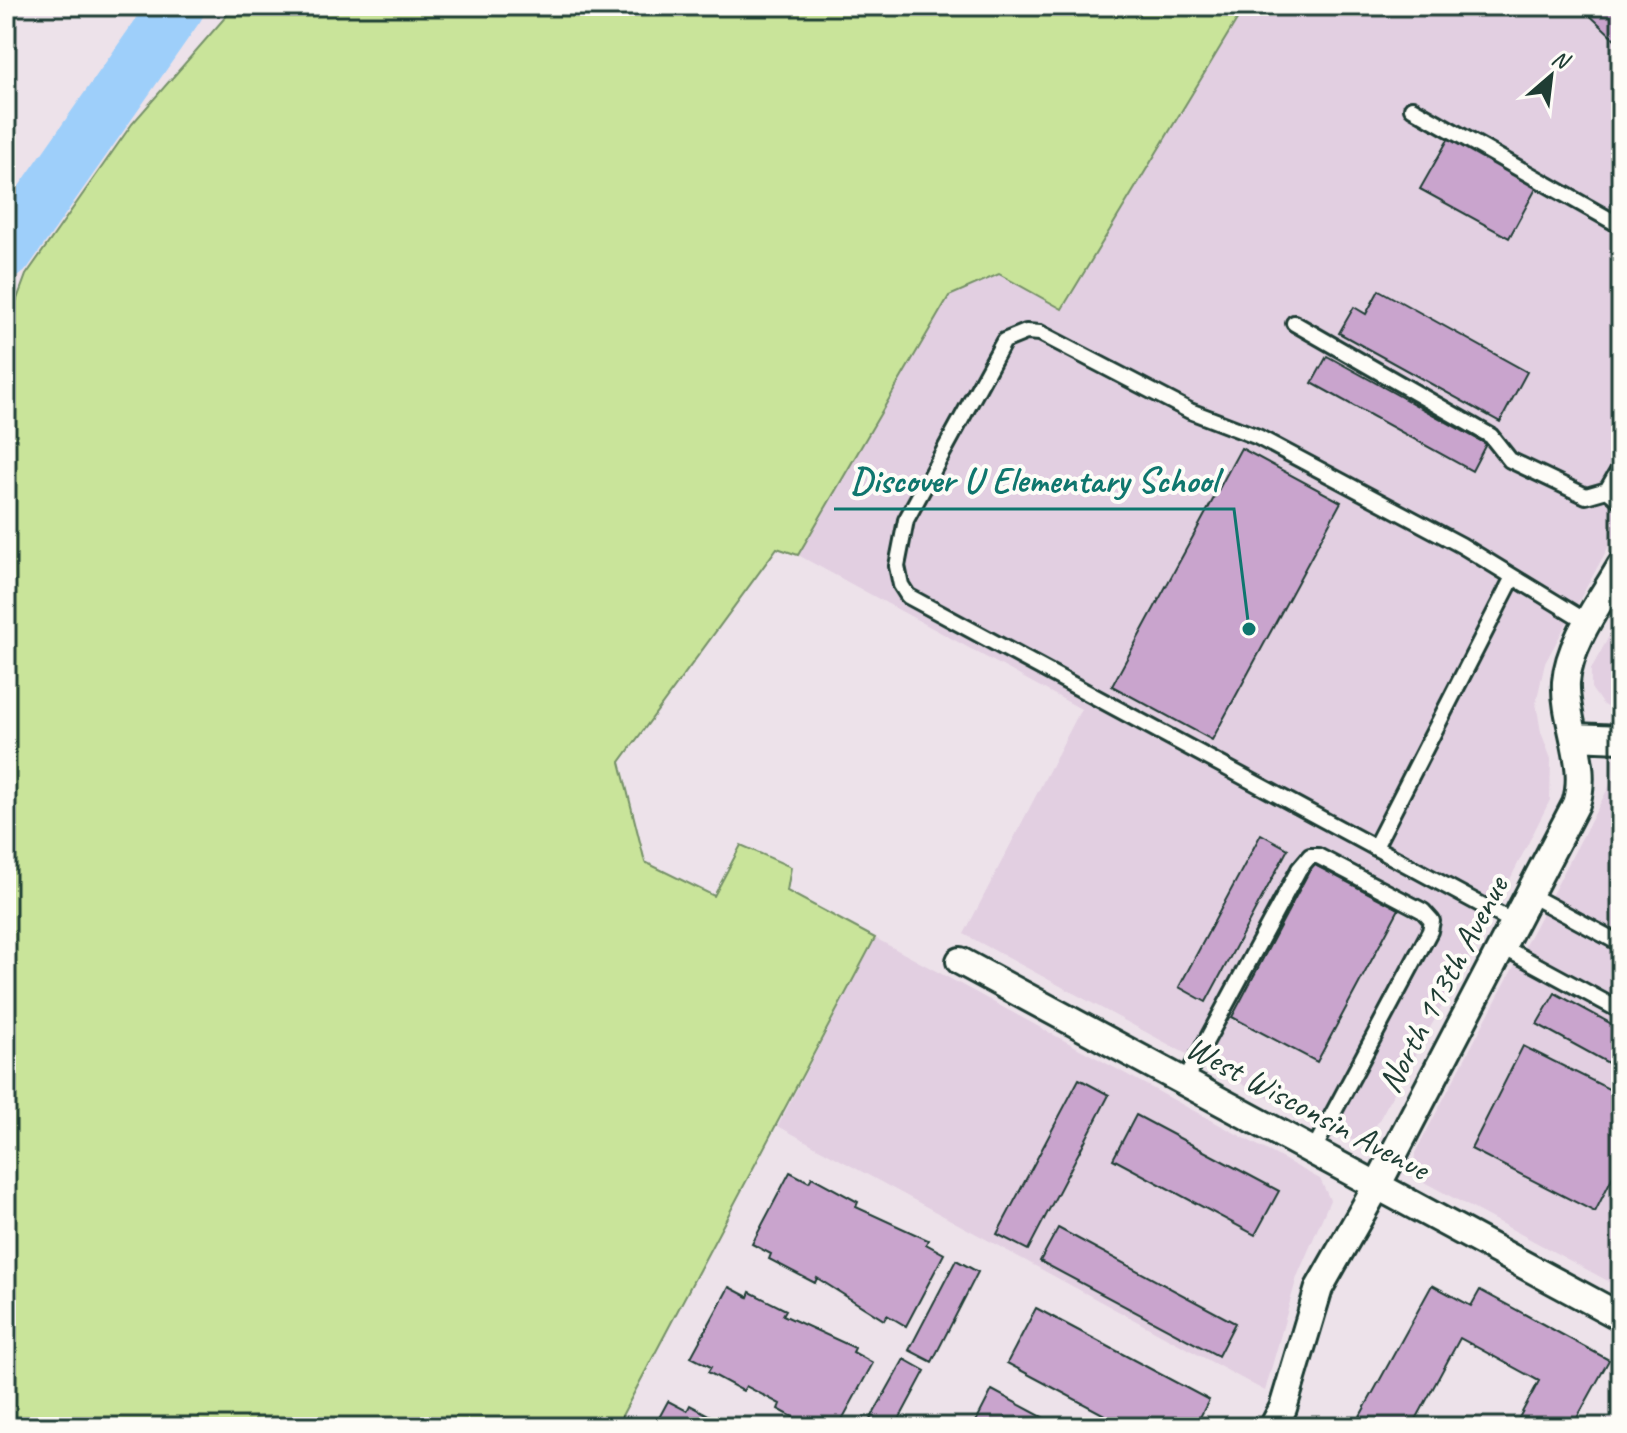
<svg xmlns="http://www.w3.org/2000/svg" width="1627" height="1433" viewBox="0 0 1627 1433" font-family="Caveat,sans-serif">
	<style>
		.built { fill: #e2cfe1 }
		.green { fill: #c9e49a; stroke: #749067; stroke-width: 2 }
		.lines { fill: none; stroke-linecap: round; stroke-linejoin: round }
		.river { stroke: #9ecffa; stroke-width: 54 }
		.building { fill: #c9a4cd; stroke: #1f3d34; stroke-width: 2 }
		.service-casing { stroke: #1f3d34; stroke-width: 20 }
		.minor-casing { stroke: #1f3d34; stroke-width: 32 }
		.service { stroke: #fdfcf7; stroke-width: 14 }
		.minor { stroke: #fdfcf7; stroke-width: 26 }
		.labels { text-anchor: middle; stroke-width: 8; stroke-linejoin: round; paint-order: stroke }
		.street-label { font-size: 34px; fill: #1f3d34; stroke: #fdfcf7 }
		.leader { fill: none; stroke: #0f766e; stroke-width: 3 }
		.callout-dot { fill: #0f766e; stroke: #fdfcf7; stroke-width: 3 }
		.callout-label { font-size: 36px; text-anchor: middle; font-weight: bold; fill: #0f766e; stroke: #fdfcf7; stroke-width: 8; stroke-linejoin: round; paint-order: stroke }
	</style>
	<rect width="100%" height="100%" fill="#ede2ea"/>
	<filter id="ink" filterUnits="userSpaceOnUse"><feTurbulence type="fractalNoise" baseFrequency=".0125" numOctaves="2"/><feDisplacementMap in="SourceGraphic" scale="16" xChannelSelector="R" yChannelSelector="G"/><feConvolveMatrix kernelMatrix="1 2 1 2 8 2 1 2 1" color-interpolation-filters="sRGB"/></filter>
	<g filter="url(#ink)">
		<!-- built -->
		<path class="built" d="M1245 6H1621V524L1545 663 1536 703 1541 732 1551 759 1550 800 1487 925 1374 1129 1363 1140H1346L964 934 1081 709 798 555 949 295 999 274 1063 309Z
			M1621 615V714L1603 705 1591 688V669Z
			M1621 775V1288L1422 1181 1414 1169 1415 1153 1612 781Z
			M875 938 1320 1179 1330 1200 1297 1277 1265 1391 778 1126Z"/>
		<!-- green -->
		<path class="green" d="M175 6H208L138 95 154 34Z
			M235 6H1245L1062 309 999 274 949 296 798 555 777 548 620 762 645 862 714 896 741 845 791 867 787 891 875 938 616 1427H6V329L26 275 132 124Z"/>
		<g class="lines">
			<!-- river -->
			<path class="river" d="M6 252 178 6"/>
		</g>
		<!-- building -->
		<path class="building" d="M1580 6H1621V45Z
			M1450 136 1538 185 1509 238 1420 189Z
			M1379 290 1527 372 1500 422 1339 333 1354 307 1366 314Z
			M1327 356 1486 444 1472 471 1312 383Z
			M1241 448 1341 502 1212 740 1112 686Z
			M1261 834 1288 849 1206 1002 1179 987Z
			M1313 864 1399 909 1317 1062 1232 1017Z
			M1555 993 1621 1029V1070L1537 1024Z
			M1523 1046 1621 1095V1160L1595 1212 1471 1149Z
			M1079 1079 1109 1095 1028 1250 997 1234Z
			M1136 1115 1279 1191 1255 1235 1113 1159Z
			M790 1172 809 1182 812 1177 858 1202 856 1207 928 1240 926 1244 944 1254 906 1326 887 1315 884 1320 817 1278 815 1283 769 1259 771 1254 752 1244Z
			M1058 1228 1235 1323 1218 1356 1040 1261Z
			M956 1260 978 1272 932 1362 909 1350Z
			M1432 1285 1471 1306 1480 1290 1609 1360 1572 1427H1514L1539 1381 1460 1338 1412 1427H1354Z
			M729 1287 748 1297 750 1292 786 1310 783 1315 855 1348 853 1352 873 1363 838 1427 816 1423 811 1427 778 1409 780 1404 746 1386 743 1391 708 1372 711 1367 691 1357Z
			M1036 1308 1209 1400 1195 1427H1127L1007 1363Z
			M904 1359 925 1371 895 1427H866Z
			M992 1390 1061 1427H973Z
			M668 1401 687 1411 690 1405 731 1427H654Z"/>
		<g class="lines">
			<defs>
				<path id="service" d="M1412 108 1621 226
					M1294 323 1491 436 1510 460 1586 496 1607 490
					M1621 466 1607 490 1621 501
					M1375 847 1513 577
					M1530 895 1621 944
					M1515 923 908 596 901 585 897 566 906 520 1004 341 1026 332 1040 333 1190 411 1258 437 1461 545 1589 623
					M1503 947 1621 1011
					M1184 1082 1299 869 1310 856H1318L1423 911 1432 921 1430 931 1313 1151"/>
				<path id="minor" d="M1575 737 1621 739
					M960 961 1621 1317
					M1273 1427 1283 1408 1319 1288 1377 1186 1576 804C1589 764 1564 722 1566 682 1569 642 1601 601 1621 566"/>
			</defs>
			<!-- service casing -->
			<use href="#service" class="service-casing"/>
			<!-- minor casing -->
			<use href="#minor" class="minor-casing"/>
			<!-- service -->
			<use href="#service" class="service"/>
			<!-- minor -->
			<use href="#minor" class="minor"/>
		</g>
	</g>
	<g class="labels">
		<!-- street labels -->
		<g class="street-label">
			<text transform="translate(1442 984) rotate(-62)" y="12">North 113th Avenue</text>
			<text transform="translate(1308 1107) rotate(28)" y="12">West Wisconsin Avenue</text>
		</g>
	</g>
	<!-- callouts -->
	<path class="leader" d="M1249 629L1234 509H834"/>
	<circle class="callout-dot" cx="1249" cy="629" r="8"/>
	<g class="callout-label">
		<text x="1034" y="492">Discover U Elementary School</text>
	</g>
	<!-- margin -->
	<rect width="1627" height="1433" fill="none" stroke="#fdfcf7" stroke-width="32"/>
	<rect x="16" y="16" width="1595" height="1401" fill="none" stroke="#1f3d34" stroke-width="3" filter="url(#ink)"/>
	<!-- north arrow -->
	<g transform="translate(1551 76) rotate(28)" stroke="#fdfcf7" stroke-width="6" paint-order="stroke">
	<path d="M0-6L14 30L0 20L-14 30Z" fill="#1f3d34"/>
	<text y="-12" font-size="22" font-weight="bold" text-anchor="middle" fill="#1f3d34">N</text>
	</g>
</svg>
